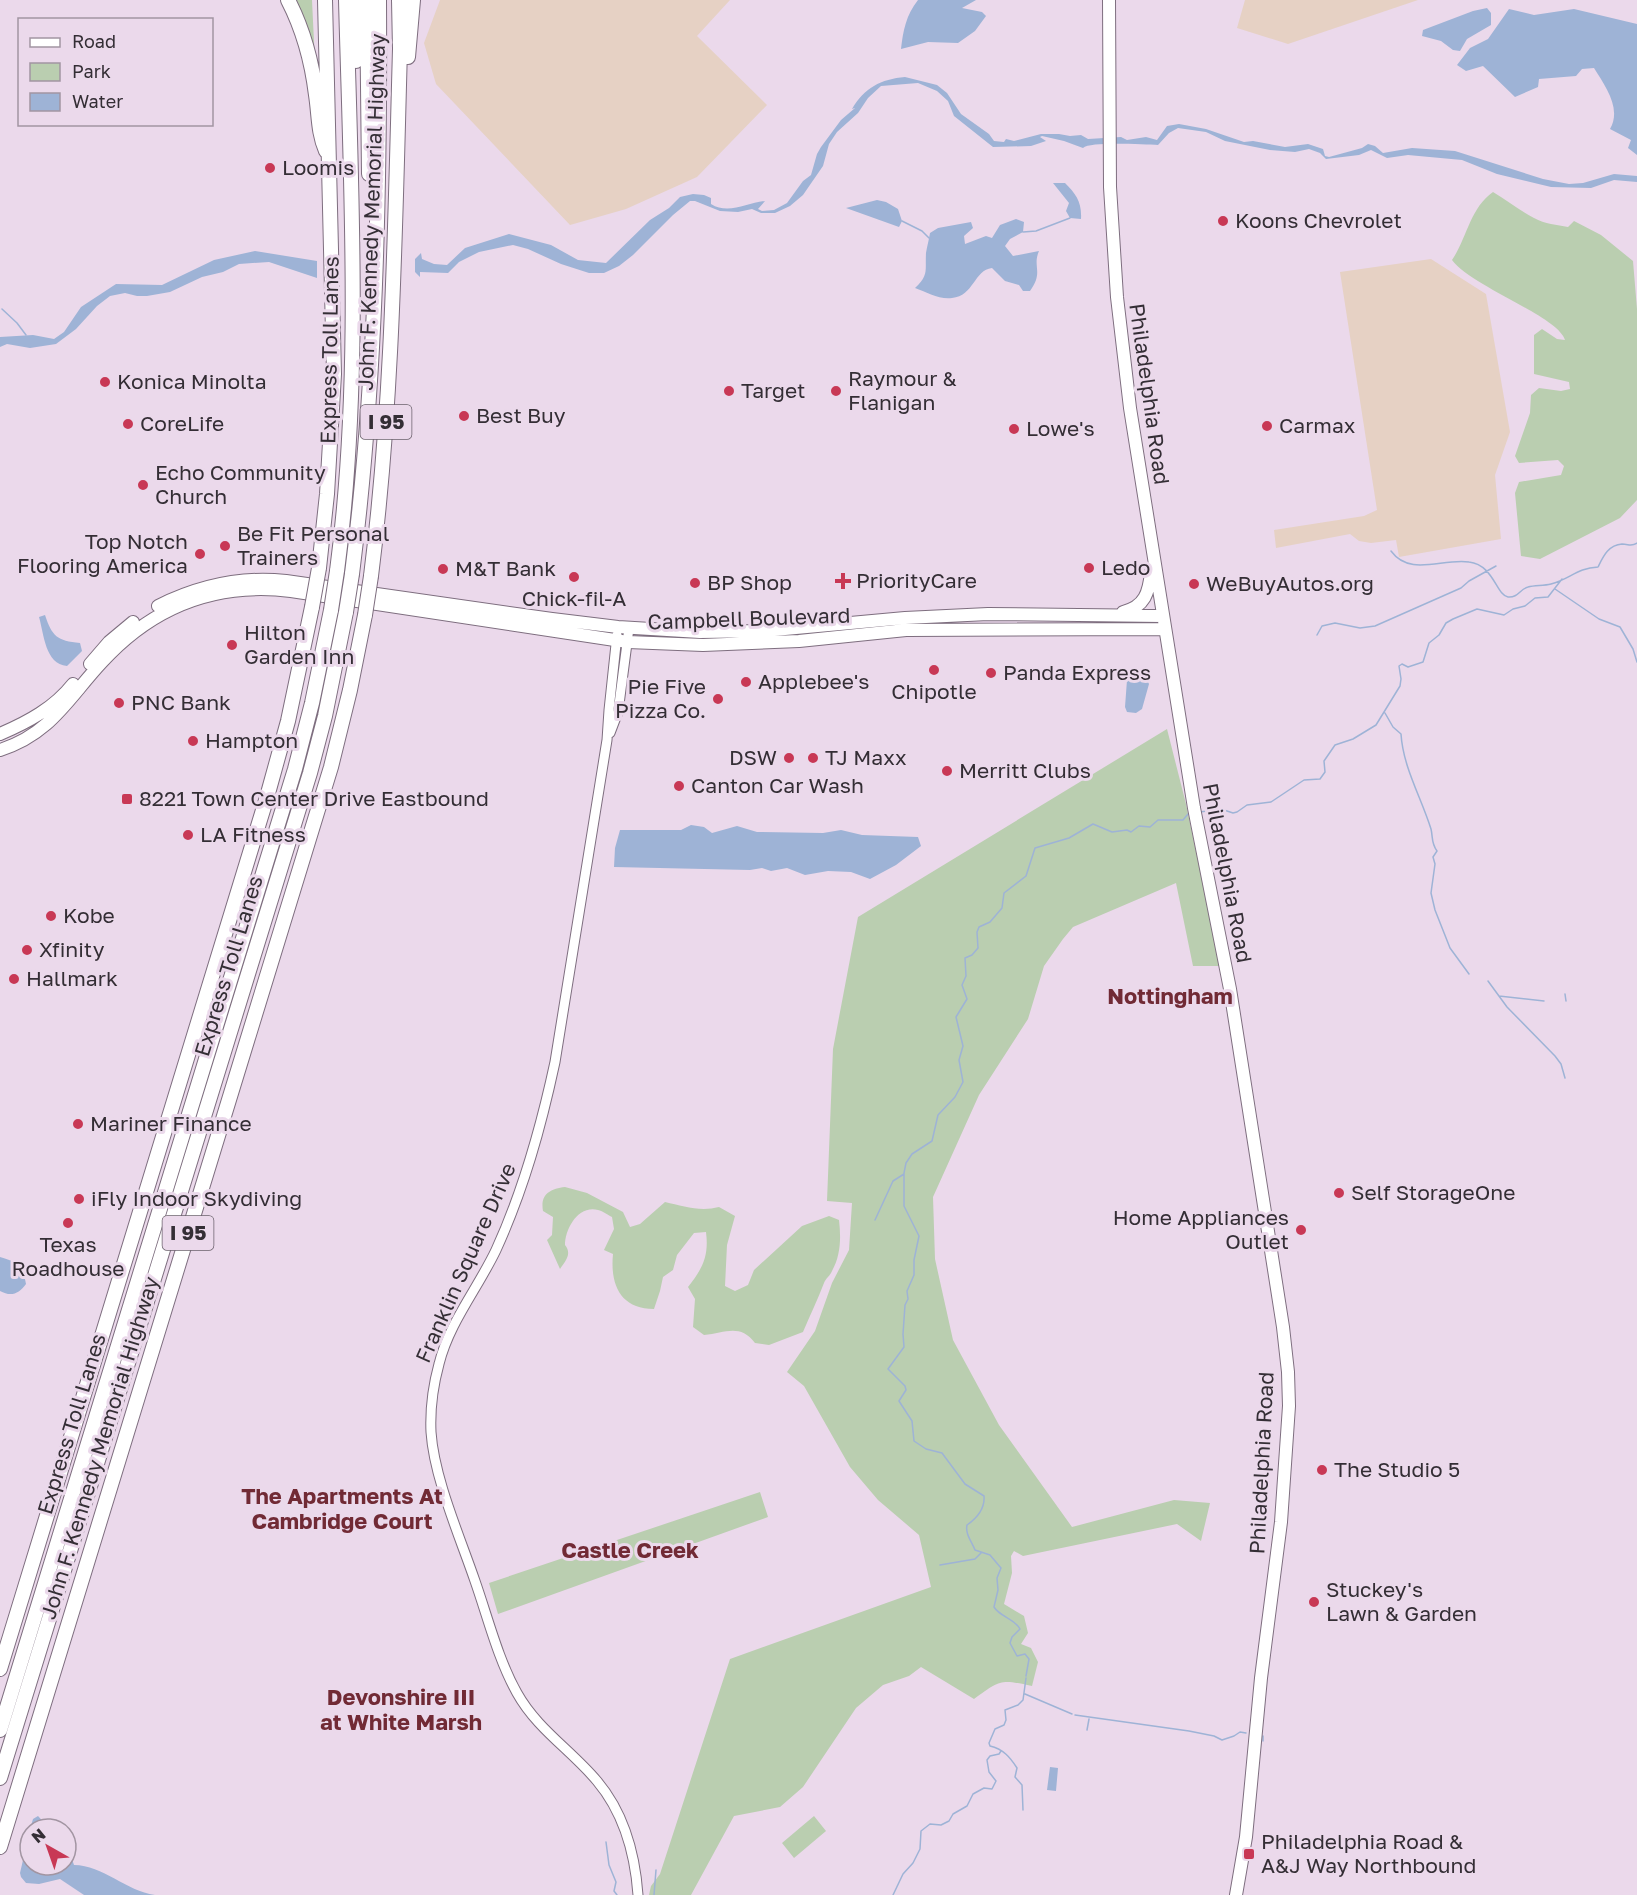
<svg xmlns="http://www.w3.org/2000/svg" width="1637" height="1895" viewBox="0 0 1637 1895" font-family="'Golos Text',sans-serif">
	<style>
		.industrial { fill: #e6d1c4 }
		.green { fill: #baceb0 }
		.water { fill: #9eb3d6 }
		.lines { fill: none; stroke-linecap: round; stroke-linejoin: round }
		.stream { stroke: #9eb3d6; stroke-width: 1.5 }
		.minor-casing { stroke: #7e6e7f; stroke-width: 11 }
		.major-casing { stroke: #7e6e7f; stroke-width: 14 }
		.highway-casing { stroke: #7e6e7f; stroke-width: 16 }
		.minor { stroke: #fff; stroke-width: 9 }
		.major { stroke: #fff; stroke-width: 12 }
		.highway { stroke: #fff; stroke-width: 14 }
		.highway-bridge-casing { stroke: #7e6e7f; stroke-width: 16; stroke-linecap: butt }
		.highway-bridge { stroke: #fff; stroke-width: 14 }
		.poi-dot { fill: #c83855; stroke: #ebd9eb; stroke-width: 2 }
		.labels { text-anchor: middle; stroke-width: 6; stroke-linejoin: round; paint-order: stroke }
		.shield { fill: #ebd9eb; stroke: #6b616c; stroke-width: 1.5 }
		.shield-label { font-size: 20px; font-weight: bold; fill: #342e35 }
		.poi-label { font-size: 21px; fill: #342e35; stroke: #ebd9eb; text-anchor: start }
		.street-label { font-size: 21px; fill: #342e35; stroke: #ebd9eb }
		.neighbourhood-label { font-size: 22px; font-weight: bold; fill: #712a35; stroke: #ebd9eb }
	</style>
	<rect width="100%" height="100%" fill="#ebd9eb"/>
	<!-- industrial -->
	<path class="industrial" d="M440 0H730L697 36 767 105 697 177 626 209 570 225 436 84 424 43Z
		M1245 0H1418L1288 44 1237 28Z
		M1431 259 1486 294 1510 432 1495 475 1501 539 1399 557 1396 540 1371 543 1359 541 1350 534 1276 548 1274 530 1364 516 1377 510 1340 272Z"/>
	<!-- green -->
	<path class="green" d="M292 0H312L315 63Z
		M1493 192C1507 200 1520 211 1534 218 1545 224 1557 225 1568 227L1574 221 1601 235 1633 261 1637 309V500L1620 518 1540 559 1521 556 1515 493 1519 482 1561 475 1564 466 1558 460 1519 463 1515 456 1530 413 1531 395 1539 388 1561 391 1570 389 1569 382 1534 374V335L1542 329 1557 339 1565 340C1558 316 1472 287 1452 260 1467 238 1470 208 1493 192Z
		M1167 729 1186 804 1220 966H1193L1176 883 1073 927 1063 939 1044 966 1028 1019 979 1095 933 1197 935 1259 953 1340 999 1425 1072 1527 1174 1500 1210 1503 1201 1541 1177 1524 1023 1556 1014 1551 1011 1556 1012 1573 1004 1604 1024 1616 1028 1633 1021 1644 1031 1648 1038 1662 1032 1686C1000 1679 1000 1680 974 1699L921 1667 909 1676 883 1685 856 1708 803 1787 780 1807 734 1816 691 1895H649L651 1886 660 1874 730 1659 931 1587 919 1535 878 1500 850 1467 804 1386 787 1372 815 1331 832 1283 849 1250 852 1203 827 1201 833 1049 858 917Z
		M565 1187 587 1193 623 1212 630 1227 640 1224 665 1202C683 1206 700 1212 719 1207L735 1216 727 1245 725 1286 735 1291 748 1285 754 1270 802 1226 829 1216 839 1220C841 1237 841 1255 832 1271 830 1276 826 1278 824 1283 818 1299 810 1315 803 1332L769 1345 755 1343C740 1323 725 1333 704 1335L693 1327 695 1299 688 1287C703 1268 709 1256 706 1232L694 1233 677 1255 673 1270 663 1277 660 1291 654 1309C620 1309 610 1284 613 1254L604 1250 614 1229 612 1217C608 1215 603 1211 598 1210 578 1205 565 1229 565 1245 572 1254 566 1260 560 1269L547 1240 552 1235 553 1217 543 1211C540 1194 550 1189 565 1187Z
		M760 1492 768 1517 498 1614 489 1583Z
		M814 1816 826 1831 794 1858 782 1843Z"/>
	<!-- water -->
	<path class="water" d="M918 0H976L962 8 982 12 986 16 975 31 958 43 928 42 901 49C903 31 906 15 918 0Z
		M1487 8 1491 13V25L1467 39 1460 51 1453 50 1441 41 1422 36 1423 30 1473 11Z
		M1509 9 1534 15 1574 9 1637 24V155L1628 148 1631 140 1610 129C1622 108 1605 86 1594 68L1582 69 1576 76 1539 79 1538 87 1515 97 1483 66 1466 71 1457 65 1470 48 1488 39Z
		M905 77 937 85 947 93 961 114 989 134 994 141 1004 142 1006 139 1014 141 1041 134H1059L1070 136 1081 135 1088 139 1121 137 1127 140 1146 137 1157 140 1167 126 1179 124 1206 129 1244 142 1253 141 1285 147 1308 144 1323 149 1325 156 1329 157 1362 148 1368 144 1375 146 1383 153 1412 148 1455 151 1543 179 1569 184 1583 183 1614 174 1637 176V182L1614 180 1591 188 1551 187 1497 174 1462 160 1408 155 1387 158 1371 150 1359 155 1326 159 1320 153 1309 149 1295 152 1270 150 1225 141 1206 132 1178 128 1169 133 1158 145C1146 145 1091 141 1083 148L1064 141 1042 136 1040 137 1046 141 1031 146 993 147 954 116 948 101 937 91 918 83 881 86 868 98 858 113 837 132 829 144 823 166 803 195 790 206 775 213H761L752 209 738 212 720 211 695 201H690L673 215 633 255 619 266 604 273H589L561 264 528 249 513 245 479 252 459 262 448 273 420 272V277L415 272V259L421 253 422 259 434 264 447 265 465 248 509 234 551 245 578 260 606 263 650 220 669 208 680 197 693 194 704 195 711 198V204C728 215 747 203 765 201L758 209 762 211 774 210 787 203 803 181 811 175 817 154 821 147 841 120 855 108 852 109C864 88 881 79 905 77Z
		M1053 183H1065C1076 194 1082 202 1081 219L1070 218 1066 211 1069 203Z
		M877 200 886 202 898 209 902 221 899 227 846 208Z
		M1016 219 1024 222 1023 232 1010 239 1005 246 1013 256 1039 251C1032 267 1044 272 1030 291H1023L1019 285 1005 281 992 268C974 270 974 296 952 298 940 300 926 292 915 288 929 275 925 271 926 253 927 246 929 240 930 233L938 228 971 222 973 228 964 236 965 244 986 236 992 238 1000 225Z
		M255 251 317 261V278L269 262 239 264 223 272 202 277 170 292 147 296H137L125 293 110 296 97 306 76 329 56 344 30 348 7 344 0 347V337L33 335 54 339 64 332 81 307 116 284 162 285 214 260Z
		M45 615C52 636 57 641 80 643L82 651 67 666C45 664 44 634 39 617Z
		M1131 678 1147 680 1149 684 1142 709 1136 713 1127 712 1125 707 1127 680Z
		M691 825 704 827 712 833 737 826 757 832 823 833 841 830 862 835 918 837 921 846 896 865 870 879 851 872 828 871 805 875 787 868 771 871 762 868 750 870 614 867 615 848 620 830H681Z
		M0 1257C16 1261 23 1267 26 1284 19 1294 11 1297 0 1291Z
		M1050 1767 1058 1768 1056 1791 1047 1790Z
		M38 1816 50 1829H30L33 1819Z
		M30 1830V1865H66V1841L74 1865C103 1865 126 1891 155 1895H84L60 1879 39 1884 26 1883 21 1877 20 1873Z"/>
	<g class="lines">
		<!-- stream -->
		<path class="stream" d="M902 221 922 231 929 238
			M1023 232 1036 231 1070 218
			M2 309 17 323 26 335
			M1391 551C1410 577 1442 558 1469 562 1494 565 1496 595 1508 597 1518 598 1520 589 1528 587 1535 585 1543 586 1551 584 1570 579 1577 568 1598 567 1603 557 1608 545 1622 544 1629 544 1631 547 1637 543
			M1555 589 1599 619 1620 627 1633 649 1637 662
			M1317 635 1322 626 1335 623 1360 628 1375 626 1461 588 1469 581 1496 566
			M1385 713 1393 727 1401 734C1403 767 1421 797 1431 829 1433 837 1431 843 1437 851L1433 857 1435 864 1431 893 1435 910 1450 948 1469 974
			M1200 812 1221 809 1233 813 1237 812 1247 805 1271 802 1304 780 1320 779 1325 772 1324 761 1335 745 1353 739 1376 725 1400 686 1401 679 1399 666 1402 664 1408 667 1423 662 1429 643 1439 635 1446 623 1453 619 1477 609 1504 615 1513 609 1525 606 1535 598 1548 597 1562 579
			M1488 981 1507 1007 1555 1056 1561 1064 1565 1078
			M1565 994 1566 1001
			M1499 996 1544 1001
			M875 1220 893 1181 904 1174
			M940 1565 975 1559 981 1553
			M1026 1676 1029 1659 1025 1654 1017 1656 1010 1643 1012 1637 1020 1629C1014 1618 1000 1617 994 1607L998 1590 997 1578 1001 1568 990 1555 975 1550C972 1542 965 1534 967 1525 977 1518 985 1508 984 1496L965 1484 942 1453 926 1449 914 1441 912 1421 899 1401 906 1390 905 1386 888 1369 904 1347 903 1334 905 1305 908 1299 907 1291 914 1275V1260L919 1236 904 1206V1173L906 1163 912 1154 932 1141 938 1115 955 1097 963 1082 959 1060 963 1046 956 1017 967 999 962 985 966 976 965 958 972 955 978 948 977 932 979 927 990 922 1002 908 1004 893 1026 876 1035 848 1069 838 1093 824 1112 832 1127 830 1131 832 1139 826 1150 827 1158 820H1183L1188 814
			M1025 1694 1072 1714
			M1075 1715 1189 1731 1214 1736 1222 1740 1234 1736 1240 1732 1246 1733
			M1087 1730 1089 1719
			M1263 1736V1741
			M1023 1810 1022 1785 1015 1777 1017 1768C1010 1757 1003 1749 990 1746L989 1743 995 1729 1004 1725 1006 1720 1005 1710 1018 1705 1023 1700 1026 1678
			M606 1842 609 1865 616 1882 614 1891 617 1895
			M654 1895 656 1870
			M893 1895 903 1874 913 1863 920 1849 921 1831 930 1824 941 1825 949 1821 953 1814 967 1806 973 1794 984 1788 992 1789 996 1781 989 1772 987 1760 990 1756 999 1754 1001 1751"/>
		<defs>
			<path id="minor" d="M617 635 609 710 607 740 555 1062C541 1127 524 1189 496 1250 478 1288 449 1323 439 1364 433 1386 430 1410 431 1432 434 1478 460 1537 475 1581 488 1618 498 1659 517 1693 537 1729 571 1750 597 1781 624 1813 635 1853 638 1895
				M610 733 618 712 629 628"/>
			<path id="major" d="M1109 0 1110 187 1117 297 1130 408 1194 808 1230 989 1283 1327 1288 1372 1289 1406 1281 1522 1261 1678 1246 1837 1236 1895
				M158 606C198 586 241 576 286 581L552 619 618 627 700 632 763 631 905 618 988 614 1162 616
				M1123 612C1145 607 1149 592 1151 572
				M90 664 109 642 133 622
				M0 734C28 722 54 708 73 684
				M0 750C51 734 69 697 102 662 153 606 217 582 291 591L628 642 703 645 799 641 906 630 1164 629"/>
			<path id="highway" d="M288 0C303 29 312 62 316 95 319 114 318 133 326 151
				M367 0 369 174
				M408 57 413 0
				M356 61 357 0
				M319 568 327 494 334 374 325 0
				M337 571C362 381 351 191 346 0
				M352 574C376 384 380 191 379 0
				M371 576C393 402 395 225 400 49L399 0
				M0 1669 267 797 288 721 312 607
				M0 1730 295 769 312 703 331 610
				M0 1778 310 773 325 716 346 612
				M0 1847 331 767 350 690 365 615"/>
		</defs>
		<!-- minor casing -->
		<use href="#minor" class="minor-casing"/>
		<!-- major casing -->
		<use href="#major" class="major-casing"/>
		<!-- highway casing -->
		<use href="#highway" class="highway-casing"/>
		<!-- minor -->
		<use href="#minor" class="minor"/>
		<!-- major -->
		<use href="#major" class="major"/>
		<!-- highway -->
		<use href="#highway" class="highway"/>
		<defs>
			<path id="highway-bridge" d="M312 607 319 568
				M331 610 337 571
				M346 612 352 574
				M365 615 371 576"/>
		</defs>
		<!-- highway-bridge casing -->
		<use href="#highway-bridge" class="highway-bridge-casing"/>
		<!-- highway-bridge -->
		<use href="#highway-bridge" class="highway-bridge"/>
	</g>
	<!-- markers -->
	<g class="poi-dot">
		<circle cx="270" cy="168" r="6"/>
		<circle cx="1223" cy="221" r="6"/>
		<circle cx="105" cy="382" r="6"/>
		<circle cx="729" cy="391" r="6"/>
		<circle cx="836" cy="391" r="6"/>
		<circle cx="464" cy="416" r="6"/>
		<circle cx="128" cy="424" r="6"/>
		<circle cx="1267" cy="426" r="6"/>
		<circle cx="1014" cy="429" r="6"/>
		<circle cx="143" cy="485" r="6"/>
		<circle cx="225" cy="546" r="6"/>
		<circle cx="200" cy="554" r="6"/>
		<circle cx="1089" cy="568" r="6"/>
		<circle cx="443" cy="569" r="6"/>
		<circle cx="574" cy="577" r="6"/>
		<path d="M840 572h6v6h6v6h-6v6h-6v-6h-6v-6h6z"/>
		<circle cx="695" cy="583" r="6"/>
		<circle cx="1194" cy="584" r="6"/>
		<circle cx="232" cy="645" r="6"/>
		<circle cx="934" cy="670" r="6"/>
		<circle cx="991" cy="673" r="6"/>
		<circle cx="746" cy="682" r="6"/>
		<circle cx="718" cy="699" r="6"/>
		<circle cx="119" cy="703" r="6"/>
		<circle cx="193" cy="741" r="6"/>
		<circle cx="789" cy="758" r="6"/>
		<circle cx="813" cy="758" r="6"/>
		<circle cx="947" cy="771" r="6"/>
		<circle cx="679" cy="786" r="6"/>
		<rect x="121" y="793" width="12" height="12" rx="3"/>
		<circle cx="188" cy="835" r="6"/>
		<circle cx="51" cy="916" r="6"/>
		<circle cx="27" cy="950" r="6"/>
		<circle cx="14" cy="979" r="6"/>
		<circle cx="78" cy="1124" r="6"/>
		<circle cx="1339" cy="1193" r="6"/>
		<circle cx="79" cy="1199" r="6"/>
		<circle cx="68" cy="1223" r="6"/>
		<circle cx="1301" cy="1230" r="6"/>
		<circle cx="1322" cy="1470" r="6"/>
		<circle cx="1314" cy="1602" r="6"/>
		<rect x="1243" y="1848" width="12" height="12" rx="3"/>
	</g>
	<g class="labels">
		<!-- shield labels -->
		<g class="shield">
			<rect x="360.5" y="405" width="51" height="34" rx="4.5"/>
			<rect x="162.5" y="1216" width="51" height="34" rx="4.5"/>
		</g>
		<g class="shield-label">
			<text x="386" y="429">I 95</text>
			<text x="188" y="1240">I 95</text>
		</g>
		<!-- poi labels -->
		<g class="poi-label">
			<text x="282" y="175">Loomis</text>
			<text x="1235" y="228">Koons Chevrolet</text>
			<text x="848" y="386">Raymour &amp;<tspan x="848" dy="24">Flanigan</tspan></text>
			<text x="117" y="389">Konica Minolta</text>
			<text x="741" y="398">Target</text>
			<text x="476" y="423">Best Buy</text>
			<text x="140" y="431">CoreLife</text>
			<text x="1279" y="433">Carmax</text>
			<text x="1026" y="436">Lowe's</text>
			<text x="155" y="480">Echo Community<tspan x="155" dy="24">Church</tspan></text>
			<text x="237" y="541">Be Fit Personal<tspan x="237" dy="24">Trainers</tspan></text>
			<text x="188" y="549" text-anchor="end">Top Notch<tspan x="188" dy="24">Flooring America</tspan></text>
			<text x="1101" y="575">Ledo</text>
			<text x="455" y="576">M&amp;T Bank</text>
			<text x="856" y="588">PriorityCare</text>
			<text x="707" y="590">BP Shop</text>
			<text x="1206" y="591">WeBuyAutos.org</text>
			<text x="574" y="606" text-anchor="middle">Chick-fil-A</text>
			<text x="244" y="640">Hilton<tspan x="244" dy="24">Garden Inn</tspan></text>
			<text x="1003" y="680">Panda Express</text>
			<text x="758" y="689">Applebee's</text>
			<text x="706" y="694" text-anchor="end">Pie Five<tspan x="706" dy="24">Pizza Co.</tspan></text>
			<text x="934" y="699" text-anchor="middle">Chipotle</text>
			<text x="131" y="710">PNC Bank</text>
			<text x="205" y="748">Hampton</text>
			<text x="777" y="765" text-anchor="end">DSW</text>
			<text x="825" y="765">TJ Maxx</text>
			<text x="959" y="778">Merritt Clubs</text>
			<text x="691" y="793">Canton Car Wash</text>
			<text x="139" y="806">8221 Town Center Drive Eastbound</text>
			<text x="200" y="842">LA Fitness</text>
			<text x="63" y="923">Kobe</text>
			<text x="39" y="957">Xfinity</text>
			<text x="26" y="986">Hallmark</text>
			<text x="90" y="1131">Mariner Finance</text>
			<text x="1351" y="1200">Self StorageOne</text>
			<text x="91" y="1206">iFly Indoor Skydiving</text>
			<text x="1289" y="1225" text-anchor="end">Home Appliances<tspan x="1289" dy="24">Outlet</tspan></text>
			<text x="68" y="1252" text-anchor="middle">Texas<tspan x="68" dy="24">Roadhouse</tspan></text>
			<text x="1334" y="1477">The Studio 5</text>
			<text x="1326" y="1597">Stuckey's<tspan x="1326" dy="24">Lawn &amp; Garden</tspan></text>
			<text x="1261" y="1849">Philadelphia Road &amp;<tspan x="1261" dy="24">A&amp;J Way Northbound</tspan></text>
		</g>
		<!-- street labels -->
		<g class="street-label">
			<text transform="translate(372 212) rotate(-88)" y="7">John F. Kennedy Memorial Highway</text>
			<text transform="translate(330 350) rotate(-89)" y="7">Express Toll Lanes</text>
			<text transform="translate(1149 394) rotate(82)" y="7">Philadelphia Road</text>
			<text transform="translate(749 619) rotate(-2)" y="7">Campbell Boulevard</text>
			<text transform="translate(1227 873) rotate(79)" y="7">Philadelphia Road</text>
			<text transform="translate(229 966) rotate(-73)" y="7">Express Toll Lanes</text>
			<text transform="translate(466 1263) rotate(-66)" y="7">Franklin Square Drive</text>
			<text transform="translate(72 1424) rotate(-73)" y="7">Express Toll Lanes</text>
			<text transform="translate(100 1448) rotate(-73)" y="7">John F. Kennedy Memorial Highway</text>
			<text transform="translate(1262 1463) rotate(-87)" y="7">Philadelphia Road</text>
		</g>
		<!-- neighbourhood labels -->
		<g class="neighbourhood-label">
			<text x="1170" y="1004">Nottingham</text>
			<text x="342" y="1504">The Apartments At<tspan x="342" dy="25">Cambridge Court</tspan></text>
			<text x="630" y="1558">Castle Creek</text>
			<text x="401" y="1705">Devonshire III<tspan x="401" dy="25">at White Marsh</tspan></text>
		</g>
	</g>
	<!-- legend -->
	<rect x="18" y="18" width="195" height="108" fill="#ebd9eb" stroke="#a295a2" stroke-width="1.5"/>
	<rect x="30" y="38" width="30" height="9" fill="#ffffff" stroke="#a295a2" stroke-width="1.5"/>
	<text x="72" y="48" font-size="18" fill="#342e35">Road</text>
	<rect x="30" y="63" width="30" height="18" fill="#baceb0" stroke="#a295a2" stroke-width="1.5"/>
	<text x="72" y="78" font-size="18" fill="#342e35">Park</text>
	<rect x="30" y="93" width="30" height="18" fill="#9eb3d6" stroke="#a295a2" stroke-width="1.5"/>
	<text x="72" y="108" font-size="18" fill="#342e35">Water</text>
	<!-- north arrow -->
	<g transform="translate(48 1847) rotate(320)"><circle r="28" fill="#ebd9eb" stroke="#a295a2" stroke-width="1.5"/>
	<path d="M0-4.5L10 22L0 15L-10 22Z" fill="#c83855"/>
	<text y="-9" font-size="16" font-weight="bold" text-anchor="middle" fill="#342e35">N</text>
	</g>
</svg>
